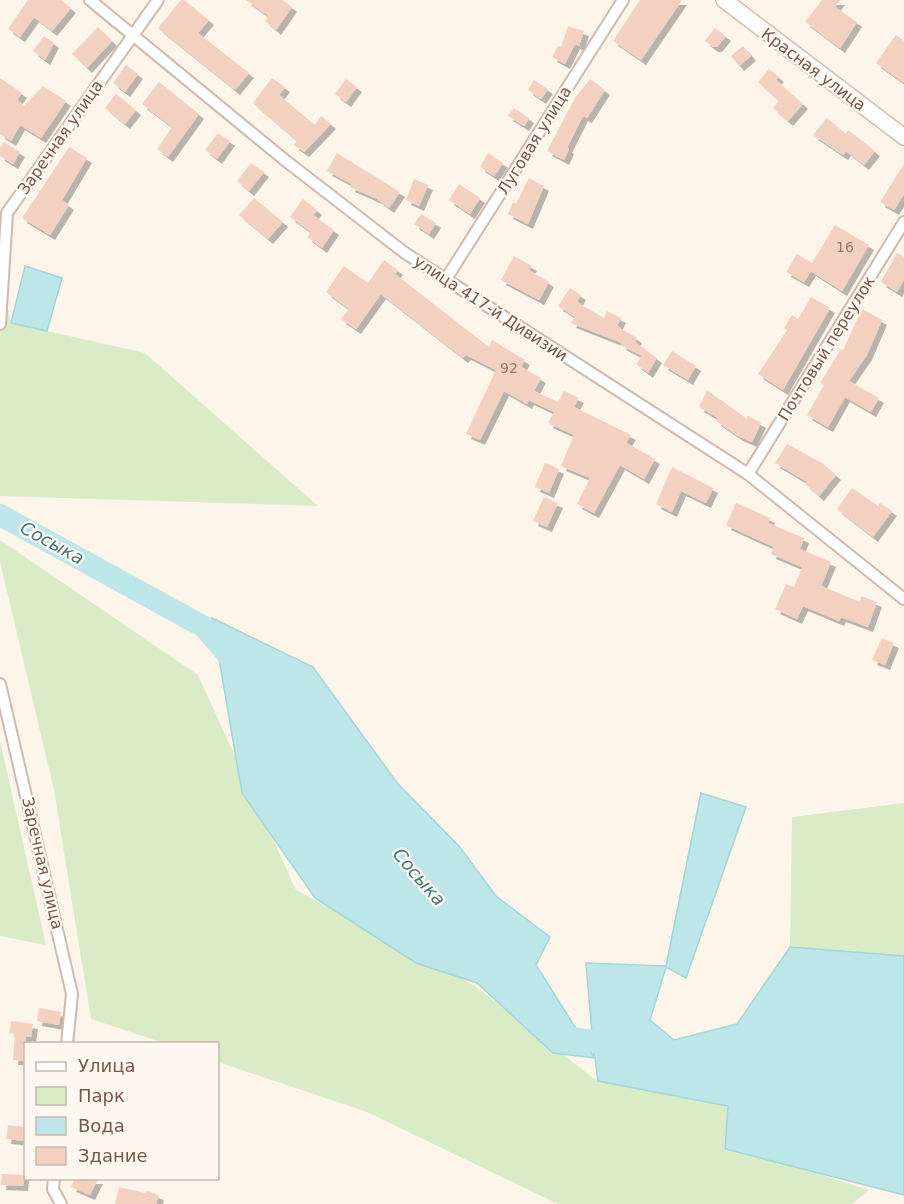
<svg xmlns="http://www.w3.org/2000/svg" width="904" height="1204" viewBox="0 0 904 1204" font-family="'DejaVu Sans',sans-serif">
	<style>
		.green { fill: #d9ecc7 }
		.water { fill: #bde6e8; stroke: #a3d6da; stroke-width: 1.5 }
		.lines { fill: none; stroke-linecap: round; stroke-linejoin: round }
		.river { stroke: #bde6e8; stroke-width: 22 }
		.building { fill: #f3d1c1; filter: url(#shadow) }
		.street-casing { stroke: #d0baae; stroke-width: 14 }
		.secondary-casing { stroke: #d6bdae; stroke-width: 18 }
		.street { stroke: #fff; stroke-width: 10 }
		.secondary { stroke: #fff; stroke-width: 15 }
		.labels { text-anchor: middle; stroke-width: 4.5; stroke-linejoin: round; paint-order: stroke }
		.number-label { font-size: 14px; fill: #987669 }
		.street-label { font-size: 16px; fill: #79584c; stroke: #fff8f1 }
		.water-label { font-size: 18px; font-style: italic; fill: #3e797e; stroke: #fff8f1 }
	</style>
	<defs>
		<filter id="shadow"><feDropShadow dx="5" dy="5" stdDeviation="0" flood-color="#0004"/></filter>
	</defs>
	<rect width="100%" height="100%" fill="#fdf4ea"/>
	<!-- green -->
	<path class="green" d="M0 270 11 323 145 353 318 506 0 496Z
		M0 540 198 675 296 890 475 986 597 1081 728 1104 724 1150 794 1166 869 1190 852 1204H558L367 1112 218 1062V1044L164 1043 91 1019 54 790 0 562Z
		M0 741 46 945 0 936Z
		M904 803V956L790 947 792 817Z"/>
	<!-- water -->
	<path class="water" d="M25 266 62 278 47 331 11 323Z
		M212 618 313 667 398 784 459 846 496 896 550 937 536 965 594 1057 586 963 666 966 701 793 746 807 686 978 666 967 650 1020 674 1040 737 1024 790 947 904 956V1195L725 1149 728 1106 598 1081 595 1058 553 1053 477 983 416 963 315 898 242 793Z"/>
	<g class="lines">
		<!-- river -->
		<path class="river" d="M0 515 204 627 235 663
			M555 1036 624 1045"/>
	</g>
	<!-- building -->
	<path class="building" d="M28 0H61L71 8 52 31 34 17 20 37 8 29Z
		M181 0H184L209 20 198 33 249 73 235 90 158 28Z
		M246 0H282L292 7 276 30 265 21 268 16Z
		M640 0H682L641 60 613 41Z
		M822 0H840L835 7 857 22 840 48 805 22Z
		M568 26 584 31 579 46 575 44 565 64 552 57 558 46 561 47Z
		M98 27 112 41 87 68 72 54Z
		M715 28 726 36 717 47H713L705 41Z
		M896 35 904 41V83L876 63Z
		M44 36 54 43 45 60 33 51Z
		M743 46 751 56 739 66 731 56Z
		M126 65 138 74 125 92 113 83Z
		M769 69 779 77 776 80 803 104 788 121 773 108 779 101 758 82Z
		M0 78 22 93 17 100 24 106 43 86 66 101 41 138 20 125 11 141 0 134Z
		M272 78 285 87 279 95 315 125 321 116 331 124 304 152 294 145 297 141 253 103Z
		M346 79 357 87 346 102 335 94Z
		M590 79 605 90 587 118 583 116 567 148 569 149 564 160 547 151 575 98Z
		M534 80 548 89 541 99 528 90Z
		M159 82 199 114 168 157 157 149 172 127 142 104Z
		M116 94 136 110 125 124 105 108Z
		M514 108 529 118 524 126 508 116Z
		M827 118 846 134 848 130 875 151 864 165 846 151 843 155 813 135Z
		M218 133 230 141 217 159 205 150Z
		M4 142 20 152 13 164 0 156V148Z
		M69 147 87 158 62 200 69 205 50 235 22 218Z
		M337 153 400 192 389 208 377 199 350 187 352 184 327 171Z
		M488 153 503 163 494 176 480 167Z
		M251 163 264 172 249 191 237 181Z
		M904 164V194L894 210 880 202Z
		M529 178 544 186 528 224 508 214 513 202 516 204Z
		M414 179 428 185 419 206 406 200Z
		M459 184 480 198 470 214 449 200Z
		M254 198 283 222 268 239 239 215Z
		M303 199 317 210 313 215 334 230 322 248 307 237 311 232 290 217Z
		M421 214 436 223 429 234 414 224Z
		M835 225 869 245 842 291 811 271 804 282 786 272 797 254 812 263Z
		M897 253 904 257V280L897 292 881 282Z
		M514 256 532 266 529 270 549 282 539 300 501 280Z
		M384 260 398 270 395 274 489 347 492 340 525 360 521 367 541 378 534 391 558 402 564 391 579 398 574 407 631 435 626 443 655 459 644 479 620 465 594 513 577 504 590 478 561 466 574 435 548 423 554 412 529 400 527 404 504 391 480 440 466 434 496 370 466 355 463 358 381 294 356 329 341 319 349 309 326 292 344 266 368 283Z
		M570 288 581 295 577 302 604 318 607 311 621 318 617 326 637 338 635 342 657 358 648 373 636 364 642 356 621 345 622 343 571 323 575 317 558 306Z
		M811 297 830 308 783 390 758 374 787 330 784 328 792 315 798 319Z
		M862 309 882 320 867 355 849 381 879 398 871 412 845 397 828 427 807 415 824 385 820 383 841 349 843 350Z
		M672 351 696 366 688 380 663 365Z
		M707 390 747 419 748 416 761 423 752 442 738 436 716 421 718 418 699 407Z
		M787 444 822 463 836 475 819 496 805 484 807 482 775 463Z
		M545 463 559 469 549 493 535 487Z
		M672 467 713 488 706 503 681 491 672 512 656 504Z
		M852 488 878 506 880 503 892 511 873 537 837 509Z
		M544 497 558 503 547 527 533 521Z
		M736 503 770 518 768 523 804 538 800 549 831 562 821 586 860 602 861 596 877 602 868 627 841 617 839 621 803 606 797 619 775 609 786 584 794 587 802 567 771 554 774 547 726 525Z
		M882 638 894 643 885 665 872 660Z
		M39 1008 61 1012 59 1025 37 1021Z
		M11 1021 33 1024 31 1037 26 1036V1061L13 1060 15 1034 9 1033Z
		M8 1125 26 1127V1141L6 1139Z
		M2 1174 24 1175 23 1186 1 1185Z
		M75 1179H98L90 1195 71 1187Z
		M119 1187 145 1193 147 1191 159 1195 156 1204H115Z"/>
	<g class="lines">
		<defs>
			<path id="street" d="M90 0 286 161 405 253 748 474 904 599
				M446 279 623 0
				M0 324 7 213 158 0
				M748 474 904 222
				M0 684 72 994 67 1044
				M54 1178 53 1189 61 1204"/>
			<path id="secondary" d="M724 0 904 137"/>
		</defs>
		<!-- street casing -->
		<use href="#street" class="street-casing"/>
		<!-- secondary casing -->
		<use href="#secondary" class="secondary-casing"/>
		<!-- street -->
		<use href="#street" class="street"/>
		<!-- secondary -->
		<use href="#secondary" class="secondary"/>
	</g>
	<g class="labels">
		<!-- number labels -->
		<g class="number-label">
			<text x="845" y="252">16</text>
			<text x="509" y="373">92</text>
		</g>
		<!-- street labels -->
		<g class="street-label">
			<text transform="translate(814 69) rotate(37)" y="6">Красная улица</text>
			<text transform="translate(60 137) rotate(-55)" y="6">Заречная улица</text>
			<text transform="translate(534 140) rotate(-58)" y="6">Луговая улица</text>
			<text transform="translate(491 308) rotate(33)" y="6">улица 417-й Дивизии</text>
			<text transform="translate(826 348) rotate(-58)" y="6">Почтовый переулок</text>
			<text transform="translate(43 863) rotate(77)" y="6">Заречная улица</text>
		</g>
		<!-- water labels -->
		<g class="water-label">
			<text transform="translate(52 543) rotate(29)" y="6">Сосыка</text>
			<text transform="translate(419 877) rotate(49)" y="6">Сосыка</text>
		</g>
	</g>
	<!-- legend -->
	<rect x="24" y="1042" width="195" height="138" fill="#fff8f1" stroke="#c9b8af" stroke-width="1.5"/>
	<rect x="36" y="1062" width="30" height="9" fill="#ffffff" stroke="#c9b8af" stroke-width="1.5"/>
	<text x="78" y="1072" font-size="18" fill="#79584c">Улица</text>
	<rect x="36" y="1087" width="30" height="18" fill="#d9ecc7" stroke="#c9b8af" stroke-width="1.5"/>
	<text x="78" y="1102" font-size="18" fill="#79584c">Парк</text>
	<rect x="36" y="1117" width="30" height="18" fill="#bde6e8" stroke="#c9b8af" stroke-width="1.5"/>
	<text x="78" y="1132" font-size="18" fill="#79584c">Вода</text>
	<rect x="36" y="1147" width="30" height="18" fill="#f3d1c1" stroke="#c9b8af" stroke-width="1.5"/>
	<text x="78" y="1162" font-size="18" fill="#79584c">Здание</text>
</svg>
